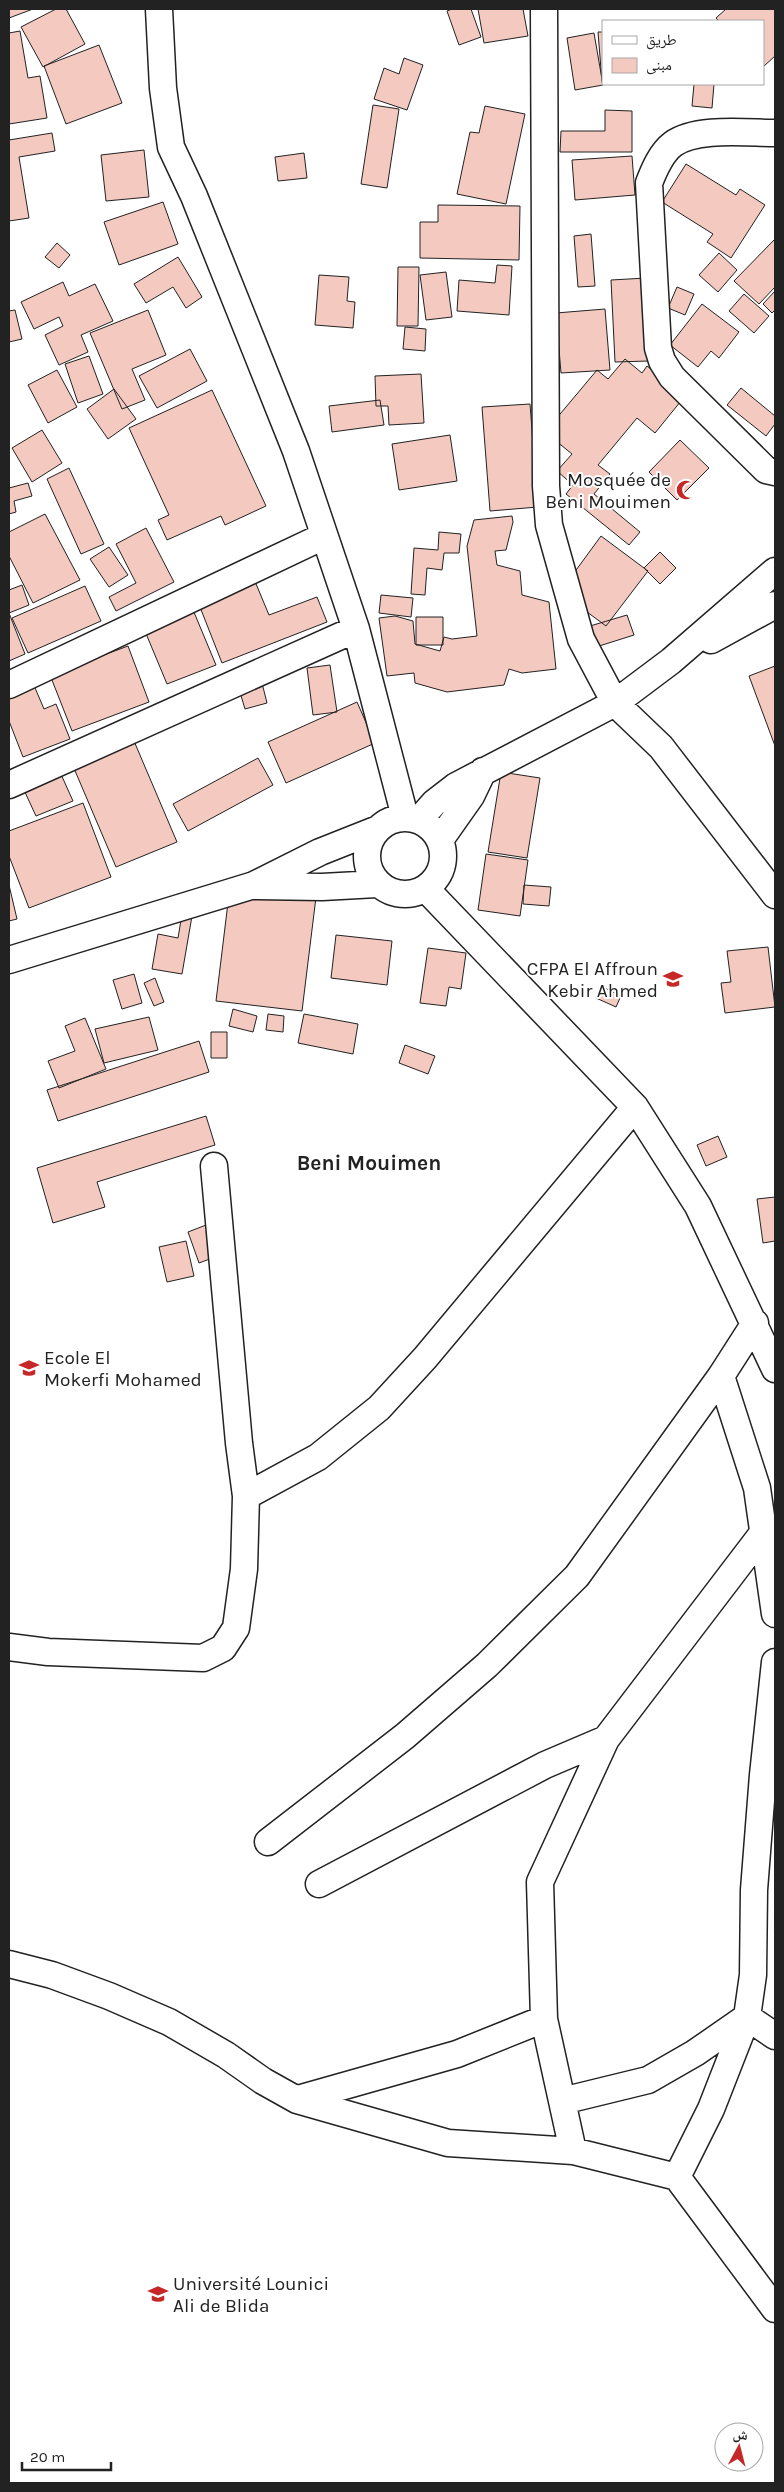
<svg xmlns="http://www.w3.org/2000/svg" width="784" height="2492" viewBox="0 0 784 2492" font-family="Karla,'Noto Naskh Arabic',sans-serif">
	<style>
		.building { fill: #f3c9c0; stroke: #222 }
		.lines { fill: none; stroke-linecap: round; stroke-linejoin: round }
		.minor-casing { stroke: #222; stroke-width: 29 }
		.minor { stroke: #fff; stroke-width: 26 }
		.labels { text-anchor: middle; stroke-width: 4; stroke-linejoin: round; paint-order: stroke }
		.poi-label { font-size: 19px; fill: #222; stroke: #fff; text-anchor: end }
		.quarter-label { font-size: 21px; font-weight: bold; fill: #222; stroke: #fff }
	</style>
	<rect width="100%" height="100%" fill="#fff"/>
	<!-- building -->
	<path class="building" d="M9 9H33L9 18Z
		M56 9H66L85 44 43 67 21 27Z
		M452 9H471L481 37 459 45 447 11Z
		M478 9H523L528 36 484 43Z
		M726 9H775V56L763 67V21H719L716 18Z
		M20 31 28 78 40 76 47 118 9 124V33Z
		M598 32H603V82H602Z
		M594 33 603 85 575 90 567 38Z
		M99 45 122 103 66 124 44 66Z
		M404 58 423 65 407 110 374 99 384 68 399 74Z
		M694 84H714L712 108 692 106Z
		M373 105 399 109 387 188 361 184Z
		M485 106 525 114 506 204 457 194 470 132 479 133Z
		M605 110 632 111V152H560L561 131H605Z
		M52 133 55 151 19 157 29 218 9 221V140Z
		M144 150 149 197 106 201 101 155Z
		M304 153 307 178 278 181 275 157Z
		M632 156 635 195 575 200 572 160Z
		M686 164 736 195 740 189 765 205 731 258 707 242 713 234 662 202Z
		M163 202 178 244 119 265 104 222Z
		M438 205 520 206 519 260 420 258V222H438Z
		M591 234 595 286 578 287 574 236Z
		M775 239V287L759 304 734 281Z
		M57 243 70 255 59 268 45 257Z
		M719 253 737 270 718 292 699 275Z
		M178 257 202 297 186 308 173 287 146 303 134 284Z
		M497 265 512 266 509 315 457 311 459 280 495 283Z
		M398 267H419L418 326H397Z
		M446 272 452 317 426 320 420 275Z
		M319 275 349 277 347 301 355 302 353 328 315 325Z
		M646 278 649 361 615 362 611 280Z
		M63 282 69 296 95 284 113 321 81 335 88 352 59 365 45 335 63 326 59 317 34 329 21 302Z
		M677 287 694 294 685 315 668 308Z
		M775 291V310L772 313 763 304Z
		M744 294 769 316 754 333 729 311Z
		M702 304 739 332 719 358 711 351 698 367 670 345Z
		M605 309 610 370 561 373 556 313Z
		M15 310 22 339 9 342V311Z
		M148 310 166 355 132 369 145 400 122 409 90 333Z
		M405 327 426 329 425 351 403 349Z
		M190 349 207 381 157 408 139 376Z
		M89 356 103 394 78 403 65 364Z
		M625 359 642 373 647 366 685 396 655 433 637 418 598 465 610 474 594 494 640 532 629 545 566 494 573 485 557 471 572 454 545 432 597 370 608 379Z
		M57 370 77 407 48 423 28 385Z
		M421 374 424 423 389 425 388 406H376L375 376Z
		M741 388 775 416V424L766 436 727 405Z
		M114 389 136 419 108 439 87 409Z
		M212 390 266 506 225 525 221 516 167 540 158 520 169 515 129 428Z
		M380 400 384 425 332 432 329 406Z
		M530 404 538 507 490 511 482 407Z
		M42 430 62 463 32 482 12 448Z
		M450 435 457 481 399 490 392 444Z
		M680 440 709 468 677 500 649 472Z
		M69 468 104 544 81 554 47 479Z
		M28 483 32 496 14 501 16 512 9 514V488Z
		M45 514 80 580 33 603 9 556V532Z
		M512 516 513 522 506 550 495 551 497 565 520 571 522 595 549 602 556 669 522 673 509 669 504 685 447 692 415 683 414 673 387 676 379 618 395 616 413 621 415 644 440 651 444 637 452 639 477 636 467 546 474 520Z
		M146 528 174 582 116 611 109 597 136 583 116 544Z
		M439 532 461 534 459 553H444L442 570 427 568 425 595 411 594 414 548 438 550Z
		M601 536 648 571 606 626 560 592Z
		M109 547 128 575 109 587 90 559Z
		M660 552 676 568 660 584 644 568Z
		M254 579 269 615 317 597 327 622 222 663 198 602Z
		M22 585 29 605 9 613 25 654 9 661V590Z
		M85 586 101 621 28 653 12 618Z
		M381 595 413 598 411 617 379 613Z
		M191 605 216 665 167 684 142 624Z
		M627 615 634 635 596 647 590 626Z
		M416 617H443V645H416Z
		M128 646 149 702 72 731 50 675Z
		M330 665 337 712 313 715 307 668Z
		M775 666V746L749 676Z
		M30 676 44 709 56 704 70 739 23 757 9 721V684Z
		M262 683 267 703 245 709 239 689Z
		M357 702 375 743 286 783 268 742Z
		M134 741 177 842 116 867 73 766Z
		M258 758 273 785 188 831 173 804Z
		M60 772 73 801 36 816 23 788Z
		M501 772 540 778 527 858 488 852Z
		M83 803 111 877 29 908 9 856V831Z
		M486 854 528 860 520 916 478 910Z
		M231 878 317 889 302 1011 216 1001Z
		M9 885 17 919 9 921Z
		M524 885 551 887 549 906 523 904Z
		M182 914 192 916 182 974 152 969 158 934 178 938Z
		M336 935 392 941 387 985 331 978Z
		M768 947 775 1007 725 1013 721 983 731 982 727 951Z
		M428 948 466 953 461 989 449 987 446 1006 420 1003Z
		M134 974 142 1003 122 1009 113 980Z
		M155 978 164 1002 154 1006 144 983Z
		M601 986 621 996 616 1007 596 998Z
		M233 1009 257 1016 253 1032 229 1026Z
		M268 1014 284 1016 283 1032 266 1030Z
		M304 1014 358 1024 353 1054 298 1043Z
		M149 1017 158 1050 104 1063 95 1029Z
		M85 1018 106 1069 59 1088 48 1061 75 1051 65 1026Z
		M211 1032H227V1058H211Z
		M199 1041 209 1072 58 1121 47 1090Z
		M405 1045 435 1056 428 1074 399 1063Z
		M206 1116 215 1145 97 1182 105 1207 53 1223 37 1168Z
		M718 1136 727 1157 706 1166 697 1145Z
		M775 1197V1241L763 1243 757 1199Z
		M219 1220 231 1251 199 1263 188 1232Z
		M186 1241 194 1276 167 1282 159 1247Z"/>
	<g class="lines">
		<defs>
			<path id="minor" d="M159 9 163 88 171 147 194 196 296 451 356 629 405 817
				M544 9 546 486 549 525 581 639 615 703 661 747 775 895
				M775 133C747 133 696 127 673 144 661 153 654 170 649 183L658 348 662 361 672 377 766 470 775 472
				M711 640 775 605
				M9 685 324 536
				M9 785 356 629
				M367 856a38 38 0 1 1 76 0a38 38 0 1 1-76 0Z
				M419 820 434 803 456 786 615 703 671 661 775 571
				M440 840 471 796 483 771
				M257 886 322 887 377 884
				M426 889 635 1107 698 1206 775 1369
				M9 960 254 885 320 852 378 829
				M721 1376 757 1488 775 1614
				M246 1496 318 1457 379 1408 425 1358 635 1107
				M9 1647 48 1652 203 1658 223 1648 236 1628 244 1569 246 1496 239 1443 214 1166
				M268 1842 405 1736 487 1665 577 1576 721 1376 755 1323
				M319 1884 545 1765 606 1739
				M9 1964 52 1975 109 1996 169 2022 226 2055 263 2081 297 2100 448 2143 573 2151 677 2177 711 2109 747 2017 753 1975 754 1890 763 1775 775 1662
				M298 2099 457 2054 544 2019
				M562 2101 648 2080 695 2053 747 2017 775 2036
				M573 2151 544 2019 540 1882 606 1739 763 1533
				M677 2177 775 2309"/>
		</defs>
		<!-- minor casing -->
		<use href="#minor" class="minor-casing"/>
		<!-- minor -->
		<use href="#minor" class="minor"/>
	</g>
	<!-- icons -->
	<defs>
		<symbol id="mosque-bare" viewBox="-9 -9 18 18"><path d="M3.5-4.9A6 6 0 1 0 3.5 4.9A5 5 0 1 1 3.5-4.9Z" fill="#c62828" stroke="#fff" stroke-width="2.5" paint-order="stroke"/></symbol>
		<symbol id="university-bare" viewBox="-9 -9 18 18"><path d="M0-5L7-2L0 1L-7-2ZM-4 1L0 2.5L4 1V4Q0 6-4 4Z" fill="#c62828" stroke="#fff" stroke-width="2.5" paint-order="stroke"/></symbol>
		<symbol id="school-bare" viewBox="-9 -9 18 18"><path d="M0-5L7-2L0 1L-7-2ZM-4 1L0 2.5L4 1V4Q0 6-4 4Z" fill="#c62828" stroke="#fff" stroke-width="2.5" paint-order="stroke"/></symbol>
	</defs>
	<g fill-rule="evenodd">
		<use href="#mosque-bare" x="672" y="476" width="28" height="28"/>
		<use href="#university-bare" x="659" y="965" width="28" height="28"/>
		<use href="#school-bare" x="15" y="1354" width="28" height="28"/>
		<use href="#university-bare" x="144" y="2280" width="28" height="28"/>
	</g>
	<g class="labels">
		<!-- poi labels -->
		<g class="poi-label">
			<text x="671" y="486">Mosquée de<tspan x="671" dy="22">Beni Mouimen</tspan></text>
			<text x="658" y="975">CFPA El Affroun<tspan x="658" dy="22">Kebir Ahmed</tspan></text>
			<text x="44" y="1364" text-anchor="start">Ecole El<tspan x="44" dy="22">Mokerfi Mohamed</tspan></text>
			<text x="173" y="2290" text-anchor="start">Université Lounici<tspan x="173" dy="22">Ali de Blida</tspan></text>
		</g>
		<!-- quarter labels -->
		<g class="quarter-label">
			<text x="369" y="1170">Beni Mouimen</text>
		</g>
	</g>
	<!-- border -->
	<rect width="784" height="2492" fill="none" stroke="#222222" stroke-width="20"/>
	<!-- legend -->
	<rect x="602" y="20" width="162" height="65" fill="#ffffff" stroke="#a7a7a7"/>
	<rect x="612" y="36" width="25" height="8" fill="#ffffff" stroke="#a7a7a7"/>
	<text x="646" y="45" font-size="15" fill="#222222">طريق</text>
	<rect x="612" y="58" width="25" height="15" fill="#f3c9c0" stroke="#a7a7a7"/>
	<text x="646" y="70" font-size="15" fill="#222222">مبنى</text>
	<!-- north arrow -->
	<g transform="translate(739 2447) rotate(7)"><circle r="24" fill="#ffffff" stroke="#a7a7a7"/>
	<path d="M0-4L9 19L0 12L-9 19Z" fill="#c62828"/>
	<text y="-8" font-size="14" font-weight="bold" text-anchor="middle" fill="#222222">ش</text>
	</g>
	<!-- scale -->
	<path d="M22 2462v8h89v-8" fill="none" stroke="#222222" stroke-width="2.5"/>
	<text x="30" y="2462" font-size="15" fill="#222222" stroke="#ffffff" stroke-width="4" paint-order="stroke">20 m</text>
</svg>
